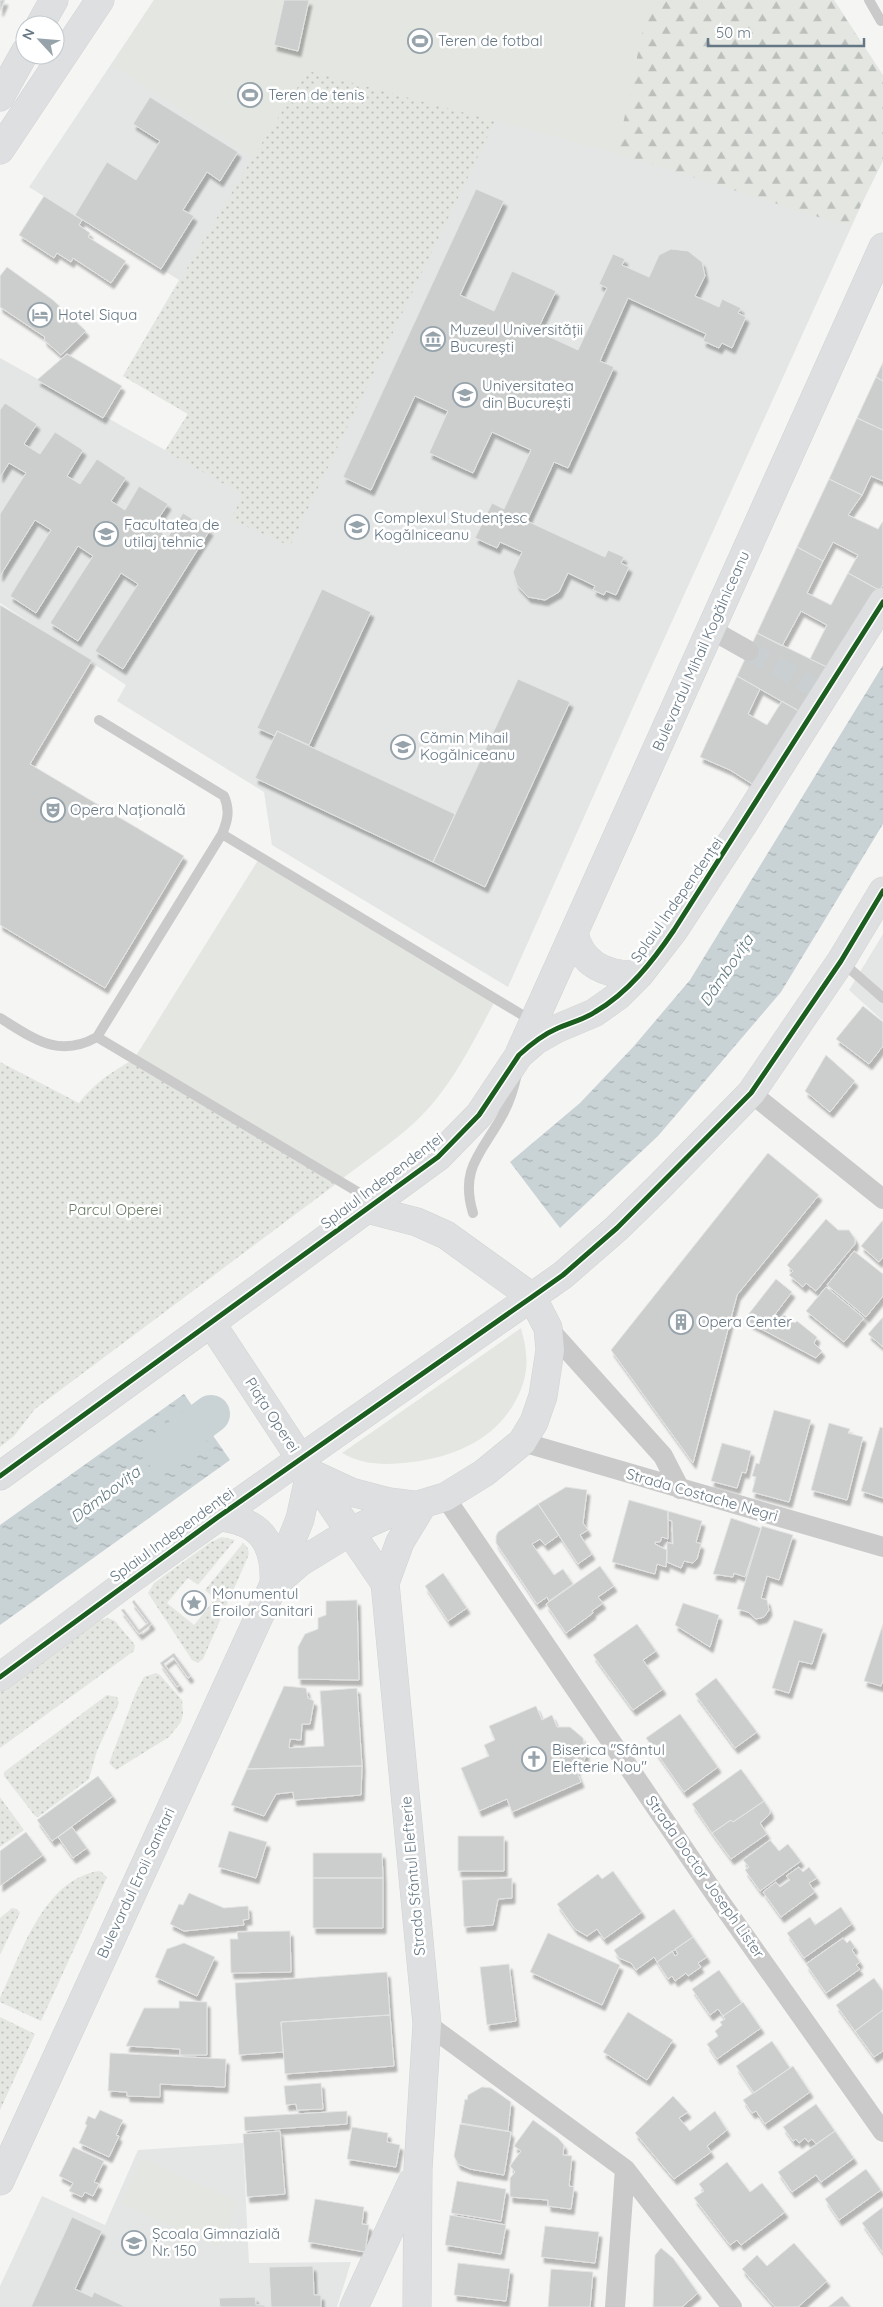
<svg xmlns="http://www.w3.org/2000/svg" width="883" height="2307" viewBox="0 0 883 2307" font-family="Quicksand,sans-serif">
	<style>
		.built { fill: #e4e5e5 }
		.grass { fill: #e4e7e1 }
		.forest { fill: url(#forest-firs) }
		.park { fill: url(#park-dots) }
		.water { fill: url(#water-ripples) }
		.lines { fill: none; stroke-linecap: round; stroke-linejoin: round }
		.river { stroke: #c9d2d4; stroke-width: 38 }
		.building { fill: #cccece; stroke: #e4e4e4; filter: url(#shadow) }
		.street-tunnel { stroke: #cacfd2; stroke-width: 20; stroke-dasharray: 20 10; stroke-linecap: butt }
		.secondary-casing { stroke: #d1d2d3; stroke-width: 29 }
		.primary-casing { stroke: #d2d3d3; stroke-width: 29 }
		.lane { stroke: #cacacb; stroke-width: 10 }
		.street { stroke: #cacacb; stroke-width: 20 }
		.secondary { stroke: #dedfe0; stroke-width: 28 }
		.primary { stroke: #dedfe0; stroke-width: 28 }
		.cycleway-casing { stroke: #fff; stroke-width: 8 }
		.cycleway { stroke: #1b5e20; stroke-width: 5 }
		.labels { text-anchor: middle; stroke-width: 5; stroke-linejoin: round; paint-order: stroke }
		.poi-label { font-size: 15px; fill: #657784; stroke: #fff; text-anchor: start }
		.street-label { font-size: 15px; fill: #657784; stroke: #fff }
		.park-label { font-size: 15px; fill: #697b64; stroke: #fff }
		.water-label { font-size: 16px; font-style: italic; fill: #607980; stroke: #fff }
	</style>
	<defs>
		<pattern id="forest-firs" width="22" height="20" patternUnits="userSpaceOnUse" patternTransform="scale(1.25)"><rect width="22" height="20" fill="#e4e7e1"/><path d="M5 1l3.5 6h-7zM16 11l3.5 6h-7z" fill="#bcc0bc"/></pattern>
		<pattern id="park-dots" width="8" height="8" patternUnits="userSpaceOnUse" patternTransform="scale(1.25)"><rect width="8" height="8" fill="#e4e7e1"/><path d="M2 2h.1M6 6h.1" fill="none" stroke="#bcc0bc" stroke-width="1.8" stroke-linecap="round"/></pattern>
		<pattern id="water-ripples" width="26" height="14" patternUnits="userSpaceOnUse" patternTransform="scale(1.25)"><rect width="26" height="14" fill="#c9d2d4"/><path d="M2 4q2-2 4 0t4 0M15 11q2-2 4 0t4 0" fill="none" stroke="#a7afb2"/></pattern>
		<filter id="shadow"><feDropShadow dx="3" dy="5.5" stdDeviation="1" flood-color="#0004"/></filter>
	</defs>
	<rect width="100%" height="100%" fill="#f5f5f4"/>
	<!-- built -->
	<path class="built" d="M154 0H834L883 75V157L635 703 508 987 272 845 264 792 117 701 126 685 0 603V358L165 450 188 414 123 376 179 280 29 187Z
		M883 934V1021L849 990Z
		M243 2143 249 2263 351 2262 337 2307H0V2286L42 2196 105 2225 138 2150Z"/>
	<!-- grass -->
	<path class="grass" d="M154 0H649L617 153 309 71 253 157 112 65Z
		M260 857 496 999C473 1042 451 1089 414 1123 391 1144 364 1162 339 1181L134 1059Z
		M521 1328C523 1337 526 1346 526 1355 528 1368 524 1384 518 1396 498 1438 457 1456 413 1462 388 1465 364 1466 342 1453Z
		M142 2158 238 2202 218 2247 121 2203Z"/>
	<!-- forest -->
	<path class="forest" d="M649 0H834L883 77V161L850 227 617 153Z"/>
	<!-- park -->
	<path class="park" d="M308 71 495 121 290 546 230 519 244 495 165 451 188 414 123 376 253 157Z
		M134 1059 340 1181 35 1409 14 1436 0 1447V1062L79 1103C94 1083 113 1071 134 1059Z
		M222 1537 235 1540 198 1585 188 1578 167 1603 194 1625 215 1599 205 1590 243 1543C249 1548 250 1552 247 1559L203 1659 198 1663 192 1660 148 1593 154 1583 211 1542Z
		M108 1618 115 1621 135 1645 134 1651 0 1748V1692L96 1621Z
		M156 1673 160 1675 182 1700 183 1714 181 1722 169 1737 116 1770 109 1763 136 1692 144 1677Z
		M107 1695 117 1697 119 1703 97 1751 89 1779 38 1817 35 1816 4 1776V1772Z
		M0 1797 24 1830 0 1847Z
		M100 1871 107 1877 41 2021 0 2002V1998C21 1954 44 1878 100 1871Z
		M12 1908 17 1909 20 1913 0 1955V1918Z
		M0 2017 35 2034 0 2110Z"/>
	<!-- water -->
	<path class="water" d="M883 665V824L781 992 658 1136 560 1228 510 1162 580 1103 634 1046 690 980Z
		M184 1394 230 1460 0 1625V1525Z"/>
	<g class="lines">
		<!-- river -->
		<path class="river" d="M162 1451 211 1414"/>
	</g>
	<!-- building -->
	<path class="building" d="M0 0H5L0 11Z
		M284 0H309L298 51 274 45Z
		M150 97 238 152 220 181 207 172 183 210 194 216 161 269 75 215 107 162 136 180 160 141 133 124Z
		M476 189 504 201 460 295 494 311 512 271 556 291 537 331 578 350 607 288 599 284 613 254 625 259 622 265 649 277 659 255 671 249 688 251 702 262 705 276 695 296 719 307 722 299 741 308 738 313 746 317 732 348 722 343 719 348 703 341 706 334 628 298 600 361 614 367 568 468 554 462 527 521 605 557 608 550 624 557 621 563 629 567 616 595 606 591 604 595 593 590 595 586 568 573 559 592 545 600 528 597 517 585 513 572 522 552 500 542 497 548 475 538 492 503 504 509 531 450 492 432 473 473 429 453 448 411 415 396 371 490 343 477Z
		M44 196 82 220 79 225 90 233 88 237 126 261 111 283 73 258 71 262 57 253 54 258 19 235Z
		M7 267 53 300 86 331 61 355 44 340 45 337 0 307V276Z
		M67 354 122 386 103 418 37 380Z
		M883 362V381L876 377Z
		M876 377 883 381V430L857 418Z
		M5 403 37 424 24 444 40 454 55 432 83 450 67 476 80 484 97 459 126 478 111 501 125 510 139 486 168 504 153 527 168 537 183 513 210 530 123 669 95 651 138 584 121 573 78 641 50 623 93 556 78 546 36 613 10 596 51 530 35 520 0 576V514L26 473 9 463 0 477V410Z
		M857 418 883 430V481L871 476 862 495 829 479Z
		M829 479 862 495 848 515 878 529 883 521V585L879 590 848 573 858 555 833 542 823 561 797 547Z
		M797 547 823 561 807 593 831 605 848 573 879 590 831 669 810 659 827 625 801 611 782 646 757 633Z
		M322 589 371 612 309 745 277 731 275 736 257 728Z
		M0 605 92 660 30 764 184 856 105 988 0 925Z
		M757 633 831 669 804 714 737 676Z
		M737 676 760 689 748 714 767 725 782 701 804 714 757 787 730 770 700 757Z
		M518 679 570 702 485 887 433 862Z
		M277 731 455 814 433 862 255 778Z
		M863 1006 883 1022V1046L869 1064 836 1039Z
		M826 1055 855 1081 830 1112 805 1091Z
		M768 1153 819 1195 737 1295 693 1463 611 1350Z
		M826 1219 838 1230H849L855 1239V1244L816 1291 806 1283 803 1287 789 1275 793 1271 787 1265Z
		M883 1220V1257L879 1262 861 1246Z
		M854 1251 883 1274V1296L866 1317 827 1285Z
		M776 1279 792 1292 773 1317 778 1321 784 1315 795 1323 797 1321 817 1337 814 1343 822 1351 816 1358 744 1320Z
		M826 1287 864 1318 844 1342 806 1311Z
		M883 1317V1347L868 1334Z
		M774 1410 811 1420 789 1502 752 1492 756 1477 752 1476 756 1463 759 1464Z
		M829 1423 850 1429 848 1433 863 1437 847 1500 811 1490Z
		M880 1427 883 1428V1498L861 1491Z
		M722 1443 751 1451 746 1473 742 1472 737 1488 711 1481Z
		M566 1487 587 1490 583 1523 588 1530 580 1535 592 1554 578 1564 538 1504Z
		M629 1500 668 1511V1539L662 1537 660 1542H655V1544L667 1550 666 1567 657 1564 655 1574 612 1562Z
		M538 1504 559 1535 545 1545 540 1539 532 1544 554 1575 563 1569 573 1584 549 1601 547 1597 537 1604 496 1543V1536L498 1532Z
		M668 1511 702 1521 696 1542 701 1544 697 1559 693 1563 684 1561 681 1568 667 1562V1542L673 1544 672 1521 668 1520Z
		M731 1518 761 1528 745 1577 734 1573 733 1577 713 1574Z
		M762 1526 793 1535 779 1580 767 1576 761 1598 767 1600 769 1610 764 1617 756 1619 748 1612 737 1609Z
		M600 1566 614 1586 598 1597 603 1603 592 1611 593 1613 566 1633 546 1604Z
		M443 1573 467 1608 448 1621 425 1586Z
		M134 1600 152 1624 139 1634 121 1610 124 1609 139 1630 148 1623 132 1602Z
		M357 1600 359 1680 298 1679V1647L305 1634 318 1629V1618L326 1615V1601Z
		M683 1603 719 1615 710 1647 675 1625Z
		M794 1620 823 1629 812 1664 799 1661 789 1693 772 1688Z
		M637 1624 656 1651 643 1660 663 1689 633 1710 593 1655Z
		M883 1624V1680L881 1686 864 1681Z
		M174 1653 191 1676 188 1678 173 1657 164 1664 180 1685 177 1687 160 1663Z
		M716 1678 757 1732 735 1748 695 1694Z
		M284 1686 306 1688 308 1698 314 1701 310 1724H302L301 1740 290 1739 289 1748 324 1746 320 1691 357 1688 362 1766 247 1769Z
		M536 1706 542 1720 552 1715 557 1727H570L583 1738 586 1754 584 1761 576 1770 581 1782 512 1812 507 1799 479 1811 461 1768 489 1756 484 1745 495 1740 489 1726Z
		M680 1714 718 1767 684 1792 646 1738Z
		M362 1766 361 1795 294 1800 293 1792 276 1794 264 1816 231 1805 247 1769Z
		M741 1769 764 1801 733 1822 731 1820 712 1833 692 1804Z
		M98 1776 113 1796 52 1841 37 1820Z
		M764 1801 770 1810V1814L760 1823 767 1834 731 1859 712 1833 731 1820 733 1822Z
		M72 1827 87 1848 73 1858 58 1837Z
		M229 1831 267 1842 256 1878 218 1867Z
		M26 1832 43 1855 0 1886V1851Z
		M458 1836H504V1871H458Z
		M770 1840 779 1851 788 1844 801 1861 760 1891 745 1870 749 1867 743 1860Z
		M313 1853H382L383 1878H313Z
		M799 1867 803 1872 809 1867 817 1878 809 1883 815 1892 781 1917 763 1892 776 1882 780 1887 790 1880 786 1876Z
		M613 1871 642 1912 604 1939 597 1929 587 1936 575 1929 557 1904 598 1874 602 1879Z
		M313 1878H383V1928H313Z
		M512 1878V1898L498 1899 493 1925 464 1927 462 1880Z
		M189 1893 224 1908 248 1906 249 1919 243 1920 244 1925 184 1931 170 1924 179 1904 183 1905Z
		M841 1907 852 1924 804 1958 787 1933 810 1917 815 1925Z
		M674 1909 693 1937 657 1962 654 1957 636 1970 631 1963 619 1958 614 1950Z
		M290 1931 291 1972 231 1973 230 1939H238L237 1932Z
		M548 1933 620 1965 602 2005 530 1972Z
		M693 1937 707 1957 698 1963 701 1967 688 1976 686 1973 675 1981 672 1976 668 1979 657 1962 672 1951 675 1956 678 1954 675 1949Z
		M843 1938 847 1943 850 1940 855 1947 852 1950 860 1962 856 1965 860 1969 826 1993 806 1964Z
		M184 1943 215 1957 197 1996 155 1977 167 1949Z
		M509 1964 516 2021 487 2025 480 1967Z
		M719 1970 742 2003 723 2016 718 2009 710 2015 692 1989Z
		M387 1972 390 2015 281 2022 283 2052 239 2055 235 1983Z
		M874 1978 883 1991V2010L855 2031 836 2005Z
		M179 2001 207 2002V2055H180V2049L126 2046 144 2008H179Z
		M743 2002 761 2028 717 2059 707 2044 718 2036 715 2031 722 2025 720 2022 725 2019 723 2016Z
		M883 2010V2051L874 2057 855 2031Z
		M628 2012 673 2040 647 2080 603 2052Z
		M390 2015 394 2066 285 2074 281 2022Z
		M772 2041 790 2068 754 2093 736 2066Z
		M110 2053 226 2059 225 2087 160 2084V2097L127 2096V2092L108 2091Z
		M793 2066 810 2092 765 2124 756 2111 752 2113 743 2100Z
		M321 2083 323 2109 297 2110 296 2104 286 2105 284 2086Z
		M482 2087 491 2088 511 2102 508 2131 461 2123 465 2099 467 2100 468 2095Z
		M673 2096 688 2112 679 2118 690 2131 715 2111 727 2130 707 2146 711 2152 674 2179 635 2133Z
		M816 2104 835 2131 816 2144 812 2139 808 2142 805 2138 799 2143 796 2139 793 2141 783 2127Z
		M100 2110 123 2120 116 2135 119 2136 109 2157 79 2143 87 2125 85 2124 88 2116 95 2119Z
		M347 2111V2124L245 2131 244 2117Z
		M533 2120 558 2138 564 2145 563 2155 572 2156 569 2186 574 2187 571 2209 548 2206V2200L510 2197V2178L515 2172 510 2166 521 2151 514 2146Z
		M460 2124 511 2132 504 2175 470 2169 458 2164 454 2156Z
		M352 2127 388 2133 387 2142 400 2145 396 2167 347 2159Z
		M280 2131 285 2194 247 2197 243 2134Z
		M835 2131 854 2158 821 2182 816 2175 792 2192 778 2172Z
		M73 2147 104 2161 94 2182 99 2184 93 2196 85 2192 82 2197 69 2191 73 2183 59 2176Z
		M727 2162 750 2192 762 2183 785 2212 741 2245 737 2240 730 2245 694 2198 704 2191 699 2184Z
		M866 2169 881 2190 839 2220 825 2199Z
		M457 2181 506 2189 501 2221 451 2213Z
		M315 2199 364 2207 362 2224 369 2225 365 2252 308 2242Z
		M883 2207V2253L862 2223Z
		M450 2215 506 2225 501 2254 445 2245Z
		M72 2217 102 2231 75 2289 92 2297 94 2292 126 2307H31Z
		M545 2226 599 2232 595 2263 541 2257Z
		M794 2243 827 2281 798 2307H775L742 2269 757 2255 767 2266Z
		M661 2248 673 2258 698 2293 682 2307H653L655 2255Z
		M458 2263 510 2269 506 2301 454 2295Z
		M313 2266 314 2295H321V2307H271L269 2267Z
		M551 2269 593 2272 590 2307H548Z
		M842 2296 851 2307H828Z
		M255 2297 256 2305H265V2307H220L219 2298Z"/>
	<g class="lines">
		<!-- street-tunnel -->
		<path class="street-tunnel" d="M749 651 819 690"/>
		<defs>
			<path id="secondary" d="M40 25 54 0
				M0 97 25 52
				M0 150 100 0
				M310 1473 385 1583
				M0 1476 211 1323
				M218 1517C261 1520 276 1544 274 1584
				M0 1677 130 1580 300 1459
				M354 2307 412 2182
				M417 2307 418 2169 427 2024 385 1583 400 1542 423 1504"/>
			<path id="primary" d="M574 932C580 965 608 976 639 975
				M520 1052 883 247
				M300 1459 563 1275 617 1228 659 1187 751 1093 841 961 883 891
				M413 1505 389 1502 351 1492 310 1473 211 1323 438 1157 479 1115 519 1055 535 1041 556 1029 594 1013 618 996 639 975 674 930 744 823 883 602
				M276 1583 299 1563 351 1531 391 1513 445 1497 484 1473 522 1442 534 1422 543 1396 550 1350 548 1328 532 1297 446 1235 417 1222 367 1209
				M0 2181 274 1584 300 1519 310 1473"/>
		</defs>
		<!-- secondary casing -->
		<use href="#secondary" class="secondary-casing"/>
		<!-- primary casing -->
		<use href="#primary" class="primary-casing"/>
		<!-- lane -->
		<path class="lane" d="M869 0 881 21
			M222 834 534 1022
			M842 962 883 998
			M0 1018C33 1038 58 1059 97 1037L222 834C228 820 230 810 224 796L99 720
			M97 1037 373 1201
			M473 1213C459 1167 483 1152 503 1114 510 1101 514 1088 517 1074"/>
		<!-- street -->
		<path class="street" d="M710 629 749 651
			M751 1093 883 1199
			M548 1328 663 1456 680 1489
			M522 1442 883 1547
			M445 1497 712 1890 883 2132
			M427 2024 625 2169 732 2307
			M615 2307 625 2169"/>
		<!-- secondary -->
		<use href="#secondary" class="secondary"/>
		<!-- primary -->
		<use href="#primary" class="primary"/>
		<defs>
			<path id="cycleway" d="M0 1476 438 1157 479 1115 519 1055C530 1045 542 1035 556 1029 569 1023 583 1020 595 1012 628 993 653 961 674 930L883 602
				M0 1677 218 1517 532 1297 563 1275 617 1228 751 1093 841 961 883 891"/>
		</defs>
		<!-- cycleway casing -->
		<use href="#cycleway" class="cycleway-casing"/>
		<!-- cycleway -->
		<use href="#cycleway" class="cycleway"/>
	</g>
	<!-- icons -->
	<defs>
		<symbol id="stadium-ring" viewBox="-11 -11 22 22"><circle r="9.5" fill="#fff" stroke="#97a3ab" stroke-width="1.5"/><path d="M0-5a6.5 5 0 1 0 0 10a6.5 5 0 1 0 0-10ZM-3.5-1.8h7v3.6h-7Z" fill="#97a3ab"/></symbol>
		<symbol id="hotel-ring" viewBox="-11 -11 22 22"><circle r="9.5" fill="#fff" stroke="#97a3ab" stroke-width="1.5"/><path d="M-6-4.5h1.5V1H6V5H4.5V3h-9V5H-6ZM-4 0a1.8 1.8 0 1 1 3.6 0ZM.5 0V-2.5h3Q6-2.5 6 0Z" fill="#97a3ab"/></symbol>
		<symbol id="museum-ring" viewBox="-11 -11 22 22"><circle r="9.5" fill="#fff" stroke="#97a3ab" stroke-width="1.5"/><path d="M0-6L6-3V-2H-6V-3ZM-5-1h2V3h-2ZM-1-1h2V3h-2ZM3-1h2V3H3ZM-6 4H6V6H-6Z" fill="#97a3ab"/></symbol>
		<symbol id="university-ring" viewBox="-11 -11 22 22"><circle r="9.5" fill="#fff" stroke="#97a3ab" stroke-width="1.5"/><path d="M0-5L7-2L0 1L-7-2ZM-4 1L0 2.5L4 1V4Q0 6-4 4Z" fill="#97a3ab"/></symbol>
		<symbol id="theatre-ring" viewBox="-11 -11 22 22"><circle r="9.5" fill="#fff" stroke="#97a3ab" stroke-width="1.5"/><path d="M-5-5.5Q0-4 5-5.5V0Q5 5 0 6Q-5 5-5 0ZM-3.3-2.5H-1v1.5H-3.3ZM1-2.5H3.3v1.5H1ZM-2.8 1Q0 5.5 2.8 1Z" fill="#97a3ab"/></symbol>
		<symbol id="building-ring" viewBox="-11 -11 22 22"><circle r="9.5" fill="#fff" stroke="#97a3ab" stroke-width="1.5"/><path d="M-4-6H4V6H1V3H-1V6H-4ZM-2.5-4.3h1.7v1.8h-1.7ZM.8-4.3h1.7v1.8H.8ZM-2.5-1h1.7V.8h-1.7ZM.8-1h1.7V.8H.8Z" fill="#97a3ab"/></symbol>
		<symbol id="sight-ring" viewBox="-11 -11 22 22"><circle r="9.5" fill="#fff" stroke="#97a3ab" stroke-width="1.5"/><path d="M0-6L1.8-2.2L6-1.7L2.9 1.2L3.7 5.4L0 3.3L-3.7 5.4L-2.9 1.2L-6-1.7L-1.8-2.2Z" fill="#97a3ab"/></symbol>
		<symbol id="church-ring" viewBox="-11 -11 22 22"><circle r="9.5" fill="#fff" stroke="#97a3ab" stroke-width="1.5"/><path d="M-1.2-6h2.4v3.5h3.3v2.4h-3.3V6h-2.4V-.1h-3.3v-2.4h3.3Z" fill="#97a3ab"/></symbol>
		<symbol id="school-ring" viewBox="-11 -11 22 22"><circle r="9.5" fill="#fff" stroke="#97a3ab" stroke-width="1.5"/><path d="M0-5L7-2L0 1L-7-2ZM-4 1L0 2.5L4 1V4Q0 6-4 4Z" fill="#97a3ab"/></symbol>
	</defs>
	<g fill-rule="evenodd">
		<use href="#stadium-ring" x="406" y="27" width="28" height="28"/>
		<use href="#stadium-ring" x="236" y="81" width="28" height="28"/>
		<use href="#hotel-ring" x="26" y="301" width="28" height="28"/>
		<use href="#museum-ring" x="419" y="325" width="28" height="28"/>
		<use href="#university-ring" x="451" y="381" width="28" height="28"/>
		<use href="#university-ring" x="343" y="513" width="28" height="28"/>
		<use href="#university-ring" x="92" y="520" width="28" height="28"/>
		<use href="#university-ring" x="389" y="733" width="28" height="28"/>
		<use href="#theatre-ring" x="39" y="796" width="28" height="28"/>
		<use href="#building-ring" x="667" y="1308" width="28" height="28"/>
		<use href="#sight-ring" x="180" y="1589" width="28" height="28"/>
		<use href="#church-ring" x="520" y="1745" width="28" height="28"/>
		<use href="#school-ring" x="120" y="2229" width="28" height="28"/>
	</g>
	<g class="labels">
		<!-- poi labels -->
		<g class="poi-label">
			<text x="438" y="46">Teren de fotbal</text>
			<text x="268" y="100">Teren de tenis</text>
			<text x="58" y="320">Hotel Siqua</text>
			<text x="450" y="335">Muzeul Universității<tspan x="450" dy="17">București</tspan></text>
			<text x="482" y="391">Universitatea<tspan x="482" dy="17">din București</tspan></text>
			<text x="374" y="523">Complexul Studențesc<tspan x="374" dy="17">Kogălniceanu</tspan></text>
			<text x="124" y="530">Facultatea de<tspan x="124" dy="17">utilaj tehnic</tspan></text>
			<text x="420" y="743">Cămin Mihail<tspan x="420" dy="17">Kogălniceanu</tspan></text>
			<text x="70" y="815">Opera Națională</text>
			<text x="698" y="1327">Opera Center</text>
			<text x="212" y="1599">Monumentul<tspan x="212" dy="17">Eroilor Sanitari</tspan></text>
			<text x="552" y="1755">Biserica "Sfântul<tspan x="552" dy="17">Elefterie Nou"</tspan></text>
			<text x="152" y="2239">Școala Gimnazială<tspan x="152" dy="17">Nr. 150</tspan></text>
		</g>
		<!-- street labels -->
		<g class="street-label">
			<text transform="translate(701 651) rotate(-66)" y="5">Bulevardul Mihail Kogălniceanu</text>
			<text transform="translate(677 900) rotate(-55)" y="5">Splaiul Independenței</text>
			<text transform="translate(382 1181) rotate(-37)" y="5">Splaiul Independenței</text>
			<text transform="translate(272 1415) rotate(57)" y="5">Piața Operei</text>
			<text transform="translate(702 1495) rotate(16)" y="5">Strada Costache Negri</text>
			<text transform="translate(172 1535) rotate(-36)" y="5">Splaiul Independenței</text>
			<text transform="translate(413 1876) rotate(-95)" y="5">Strada Sfântul Elefterie</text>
			<text transform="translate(705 1877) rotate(55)" y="5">Strada Doctor Joseph Lister</text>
			<text transform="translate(136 1883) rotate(-65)" y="5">Bulevardul Eroii Sanitari</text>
		</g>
		<!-- park labels -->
		<g class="park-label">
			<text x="115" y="1215">Parcul Operei</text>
		</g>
		<!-- water labels -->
		<g class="water-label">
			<text transform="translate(726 970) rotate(-56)" y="6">Dâmbovița</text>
			<text transform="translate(105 1494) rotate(-37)" y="6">Dâmbovița</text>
		</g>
	</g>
	<!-- north arrow -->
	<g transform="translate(40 40) rotate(296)"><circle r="24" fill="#ffffff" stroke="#c1c9ce"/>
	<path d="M0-4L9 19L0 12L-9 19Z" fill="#97a3ab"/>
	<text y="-8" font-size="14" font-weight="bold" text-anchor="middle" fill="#657784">N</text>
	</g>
	<!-- scale -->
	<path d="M708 38v8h156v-8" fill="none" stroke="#657784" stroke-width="2.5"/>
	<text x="716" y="38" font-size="15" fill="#657784" stroke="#ffffff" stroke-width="4" paint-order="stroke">50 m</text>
</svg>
